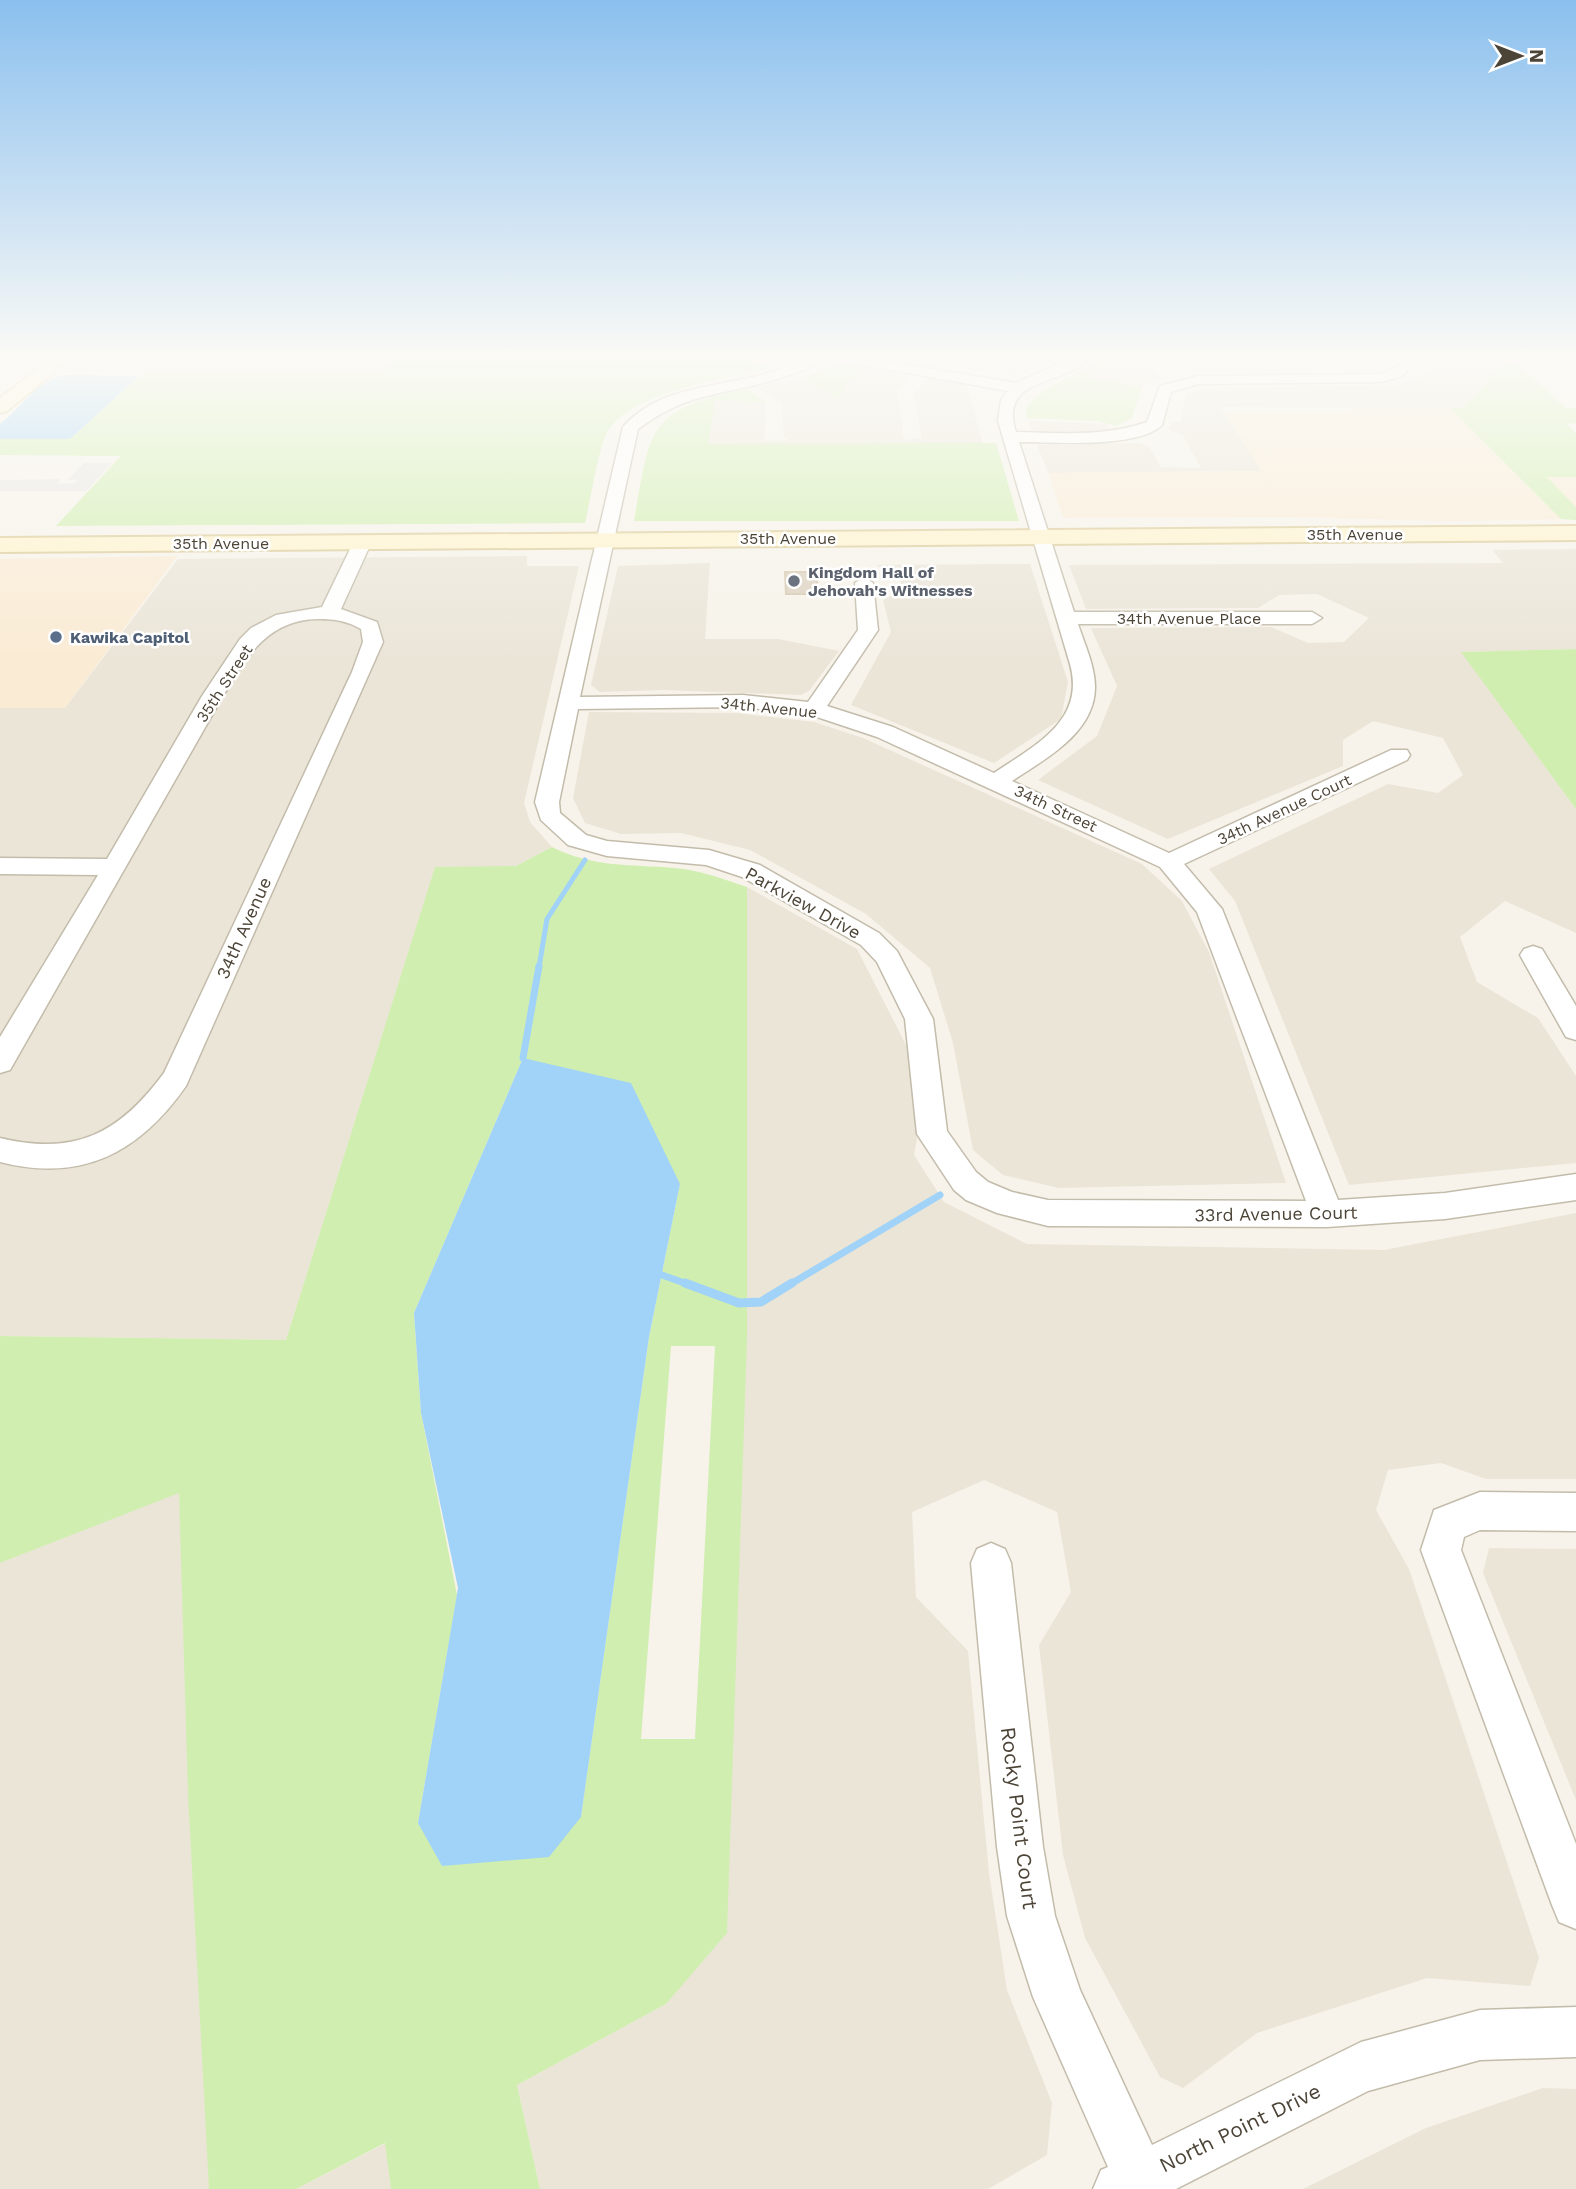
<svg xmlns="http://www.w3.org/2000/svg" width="1576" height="2189" viewBox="0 0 1576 2189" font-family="'Work Sans',sans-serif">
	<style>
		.residential { fill: #ebe5d8 }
		.commercial { fill: #faebd4 }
		.green { fill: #d0eeaf; fill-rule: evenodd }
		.parking { fill: #e8e6e2 }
		.water { fill: #a1d3f8 }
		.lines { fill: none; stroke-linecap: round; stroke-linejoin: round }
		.stream-far2 { stroke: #a1d3f8; stroke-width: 5 }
		.stream-far1 { stroke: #a1d3f8; stroke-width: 7 }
		.stream { stroke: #a1d3f8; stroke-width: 9 }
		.building { fill: #ddd2c1; stroke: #d5c8b0; stroke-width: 2 }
		.minor-casing { stroke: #c3bcab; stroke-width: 3 }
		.secondary-casing { stroke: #dbca95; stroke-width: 4 }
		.minor { fill: #fff; fill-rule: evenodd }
		.secondary { fill: #fff4cc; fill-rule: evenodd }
		.worship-dot { fill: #6b7280; stroke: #fff; stroke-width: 2.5 }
		.service-dot { fill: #5c6f8a; stroke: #fff; stroke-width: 2.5 }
		.labels { text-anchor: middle; stroke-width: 5; stroke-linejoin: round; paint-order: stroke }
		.far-street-label { font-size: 16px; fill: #4c4437; stroke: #fff }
		.far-worship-label { font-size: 16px; font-weight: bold; fill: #5b616d; stroke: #fff; text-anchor: start }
		.far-service-label { font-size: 16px; font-weight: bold; fill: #4e5e75; stroke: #fff; text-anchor: start }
		.street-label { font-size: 18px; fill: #4c4437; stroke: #fff }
		.near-street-label { font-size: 21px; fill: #4c4437; stroke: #fff }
	</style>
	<rect width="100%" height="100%" fill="#f7f3ea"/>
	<!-- residential -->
	<path class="residential" d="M0 355H49L28 370H0Z
		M89 355H395L384 370 372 372H69Z
		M733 355H797L801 358 772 368Z
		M1007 355H1064L1017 377 951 366 963 358 982 361 1002 359Z
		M1186 355H1294L1308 373 1200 372 1188 375 1181 371Z
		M1327 355H1367L1376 364 1384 365 1368 371 1342 372Z
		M1443 355H1513L1462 408 1221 407 1262 471 1048 473 1037 445 1140 443 1149 447 1161 467 1201 468 1182 434 1167 429 1173 423 1181 421 1186 393 1229 387 1395 385 1420 377Z
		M1114 363 1152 365 1160 378 1142 387 1087 378 1094 369Z
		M866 368 911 375 897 391 904 440 922 438 914 395 927 378 966 382 983 444H707L715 400 766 402 765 441 788 440 784 437 782 403 757 387 804 377 839 399 844 386Z
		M1029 421 1107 424 1111 432 1036 433 1031 432Z
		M1576 549V649L1462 652 1576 809V933L1505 901 1460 937 1477 982 1538 1018 1576 1076V1163L1349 1185 1235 901 1209 869 1388 784 1438 793 1463 775 1443 738 1373 721 1343 740V766L1168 839 1038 780 1097 736 1117 686 1091 628 1271 627 1308 643 1344 642 1369 618 1317 594 1279 595 1258 608 1086 609 1069 565 1503 563 1492 550Z
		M527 556V566H579L524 803 530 822 552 847 516 866 435 868 286 1340 0 1336V708H65L178 559Z
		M710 563 705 639H778L839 651 809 691 801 695 663 690 600 692 591 685 618 566Z
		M1030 564 1068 682 1061 719 994 763 851 705 891 632 883 600 903 590 899 578 876 565Z
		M589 712 736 713 814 722 863 738 1142 864 1182 901 1209 952 1286 1183 1059 1188 1003 1175 973 1150 953 1043 930 968 866 914 750 850 681 833 621 834 585 823 573 798Z
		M747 887 857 949 927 1086 914 1155 944 1202 1027 1244 1384 1250 1576 1213V1479H1486L1441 1463 1388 1470 1376 1510 1409 1569 1539 1958 1530 1986 1427 1978 1257 2033 1183 2088 1160 2077 1085 1938 1063 1855 1039 1645 1071 1592 1057 1512 984 1480 912 1512 916 1597 968 1651 989 1873 1007 1990 1052 2103 1047 2155 988 2189H540L517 2085 666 2004 747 1338Z
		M179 1492 210 2189H0V1563Z
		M1489 1548 1576 1549V1800L1483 1573Z
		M1543 2088 1576 2089V2189H1303L1426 2128Z
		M386 2143 391 2189H296Z"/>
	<!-- commercial -->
	<path class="commercial" d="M1348 408H1450L1561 519 1448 521 1292 517 1063 518 1048 473 1261 471 1225 413 1351 412Z
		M1546 477H1576V507Z
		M177 556 65 708H0V559Z"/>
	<!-- green -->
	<path class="green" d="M395 355H733L772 368C727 378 637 390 609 429 599 442 590 504 585 523L56 526 121 456 0 455V439H70L144 372H372L384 370Z
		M1104 355 1153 361 1152 365C1129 364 1103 357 1087 378L1142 387 1132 418 1116 426 1097 421 1027 418 1026 408C1047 380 1081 378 1104 355Z
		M1506 362 1520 365 1565 408H1576V423L1567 424 1576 433V477H1547L1576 507V520L1561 519 1450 408H1463Z
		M840 364 867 368 844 386 839 400 804 377Z
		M747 389 766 402 715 400 708 444 996 443 1019 521H634C651 427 646 410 747 389Z
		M1576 649V809L1461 652Z
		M552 847C594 868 629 864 674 868 700 870 723 879 747 887V1338L727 1933 666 2004 517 2085 540 2189H391L385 2143 296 2189H209L188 1794 179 1493 0 1563V1336L286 1340 435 867 516 866ZM523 1058 680 1184 649 1337 581 1816 418 1823 457 1595 421 1413 414 1313ZM671 1346H715L695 1739H641Z"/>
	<!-- parking -->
	<path class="parking" d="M84 463H112L86 491H0V480L61 479 56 484 75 483 79 480H67Z"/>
	<!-- water -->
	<path class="water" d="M67 375 139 376 70 439H0V424C22 408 37 378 67 375Z
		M523 1058 631 1083 680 1184 649 1337 581 1817 549 1857 442 1866 418 1823 458 1588 421 1413 414 1313Z"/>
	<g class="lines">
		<!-- stream-far2 -->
		<path class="stream-far2" d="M539 967 547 919 585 860"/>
		<!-- stream-far1 -->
		<path class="stream-far1" d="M523 1058 539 966
			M662 1275 690 1285
			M789 1285 940 1195"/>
		<!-- stream -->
		<path class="stream" d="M685 1283 739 1303 761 1302 792 1283"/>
	</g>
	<!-- building -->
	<path class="building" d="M785 572H816L818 594H786Z"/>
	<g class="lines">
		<defs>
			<path id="minor" d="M818 355H849L1016 383 1078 355H1091C1070 388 997 373 1016 432 1060 433 1105 437 1147 422L1160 386 1198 376 1380 374C1399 369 1408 355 1428 355L1400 377 1380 382 1198 384 1171 392 1162 425C1138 449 1052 442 1019 442L1074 612H1312L1322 618 1312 624H1078C1084 643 1095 666 1095 687 1095 733 1045 759 1012 781L1169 853 1391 750H1407L1410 755 1407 760 1184 864 1222 909 1338 1200 1445 1193 1576 1174V1200L1445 1219 1327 1227 1048 1226 997 1213 966 1200 954 1190 917 1134 905 1019 877 962 861 945 742 877 706 865 607 856 568 845 541 820 535 802 623 427C659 385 719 388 768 373 785 368 802 361 818 355ZM830 359 1008 391 1001 400 998 421 1070 664C1086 721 1034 746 994 773L893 727 827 706 878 630 873 583 864 577 855 583 858 630 808 702 743 695 580 697 638 429C690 391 717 397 774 380 793 375 812 366 830 359ZM743 707 811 715 877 737 1160 867 1197 912 1306 1201 1048 1200 1012 1192 988 1182 976 1172 947 1131 933 1019 897 951 879 933 760 865 709 850 607 841 586 835 560 813 559 802 578 709Z
				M363 536 372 541 341 609 377 622 383 642 186 1086C139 1153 82 1183 0 1162V1138C75 1156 119 1134 164 1073L352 672 363 642 361 629C347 621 335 619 319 619 268 619 246 657 223 696L10 1070 0 1073V1037L98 875 0 874V858L107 859 202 696 240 639 251 628 276 615 322 607 354 541Z
				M1533 946 1542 949 1576 1006V1040L1566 1037 1520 955 1524 949Z
				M1480 1492 1576 1493V1531L1480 1530 1464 1537 1461 1550 1576 1844V1929L1559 1922 1552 1905 1421 1550 1434 1510Z
				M991 1543 1005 1549 1011 1563 1043 1847 1055 1916 1080 1990 1152 2145 1361 2042 1480 2010 1576 2007V2057L1480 2060 1368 2091 1176 2189H1093L1101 2170 1108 2167 1033 1997 1007 1916 997 1847 971 1563 977 1549Z"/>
			<path id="secondary" d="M56 355H75L7 411 0 413V398Z
				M1576 526V540L0 552V538Z"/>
		</defs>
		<!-- minor casing -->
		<use href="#minor" class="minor-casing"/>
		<!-- secondary casing -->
		<use href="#secondary" class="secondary-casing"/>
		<!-- minor -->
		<use href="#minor" class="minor"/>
		<!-- secondary -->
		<use href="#secondary" class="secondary"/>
	</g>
	<!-- sky -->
	<linearGradient id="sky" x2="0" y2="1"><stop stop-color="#8bc0ee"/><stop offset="0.54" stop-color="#fbfaf6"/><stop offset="1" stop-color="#fbfaf6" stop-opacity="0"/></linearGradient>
	<rect width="1576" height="661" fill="url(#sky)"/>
	<!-- markers -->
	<circle class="worship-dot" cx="794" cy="581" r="7"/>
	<circle class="service-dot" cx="56" cy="637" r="7"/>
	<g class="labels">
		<!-- far-street labels -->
		<g class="far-street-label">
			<text x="1355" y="540">35th Avenue</text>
			<text x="788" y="544">35th Avenue</text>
			<text x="221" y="549">35th Avenue</text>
			<text x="1189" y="624">34th Avenue Place</text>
			<text transform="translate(224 683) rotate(-57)" y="6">35th Street</text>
			<text transform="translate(769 707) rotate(6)" y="6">34th Avenue</text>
			<text transform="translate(1056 808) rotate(25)" y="6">34th Street</text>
			<text transform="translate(1284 809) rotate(-25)" y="6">34th Avenue Court</text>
		</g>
		<!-- far-worship labels -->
		<g class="far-worship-label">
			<text x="808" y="578">Kingdom Hall of<tspan x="808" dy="18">Jehovah's Witnesses</tspan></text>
		</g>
		<!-- far-service labels -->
		<g class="far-service-label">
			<text x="70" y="643">Kawika Capitol</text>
		</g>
		<!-- street labels -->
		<g class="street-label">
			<text transform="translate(803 903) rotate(29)" y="6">Parkview Drive</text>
			<text transform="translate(244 928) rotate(-66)" y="6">34th Avenue</text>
			<text transform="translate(1276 1214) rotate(-1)" y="6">33rd Avenue Court</text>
		</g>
		<!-- near-street labels -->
		<g class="near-street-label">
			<text transform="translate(1019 1818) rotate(83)" y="7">Rocky Point Court</text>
			<text transform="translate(1240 2128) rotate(-26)" y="7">North Point Drive</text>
		</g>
	</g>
	<!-- north arrow -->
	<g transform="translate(1520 56) rotate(90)" stroke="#ffffff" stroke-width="5" paint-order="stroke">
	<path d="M0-5L12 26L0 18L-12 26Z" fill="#4c4437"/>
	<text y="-10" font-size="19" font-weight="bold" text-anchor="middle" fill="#4c4437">N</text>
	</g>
</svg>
